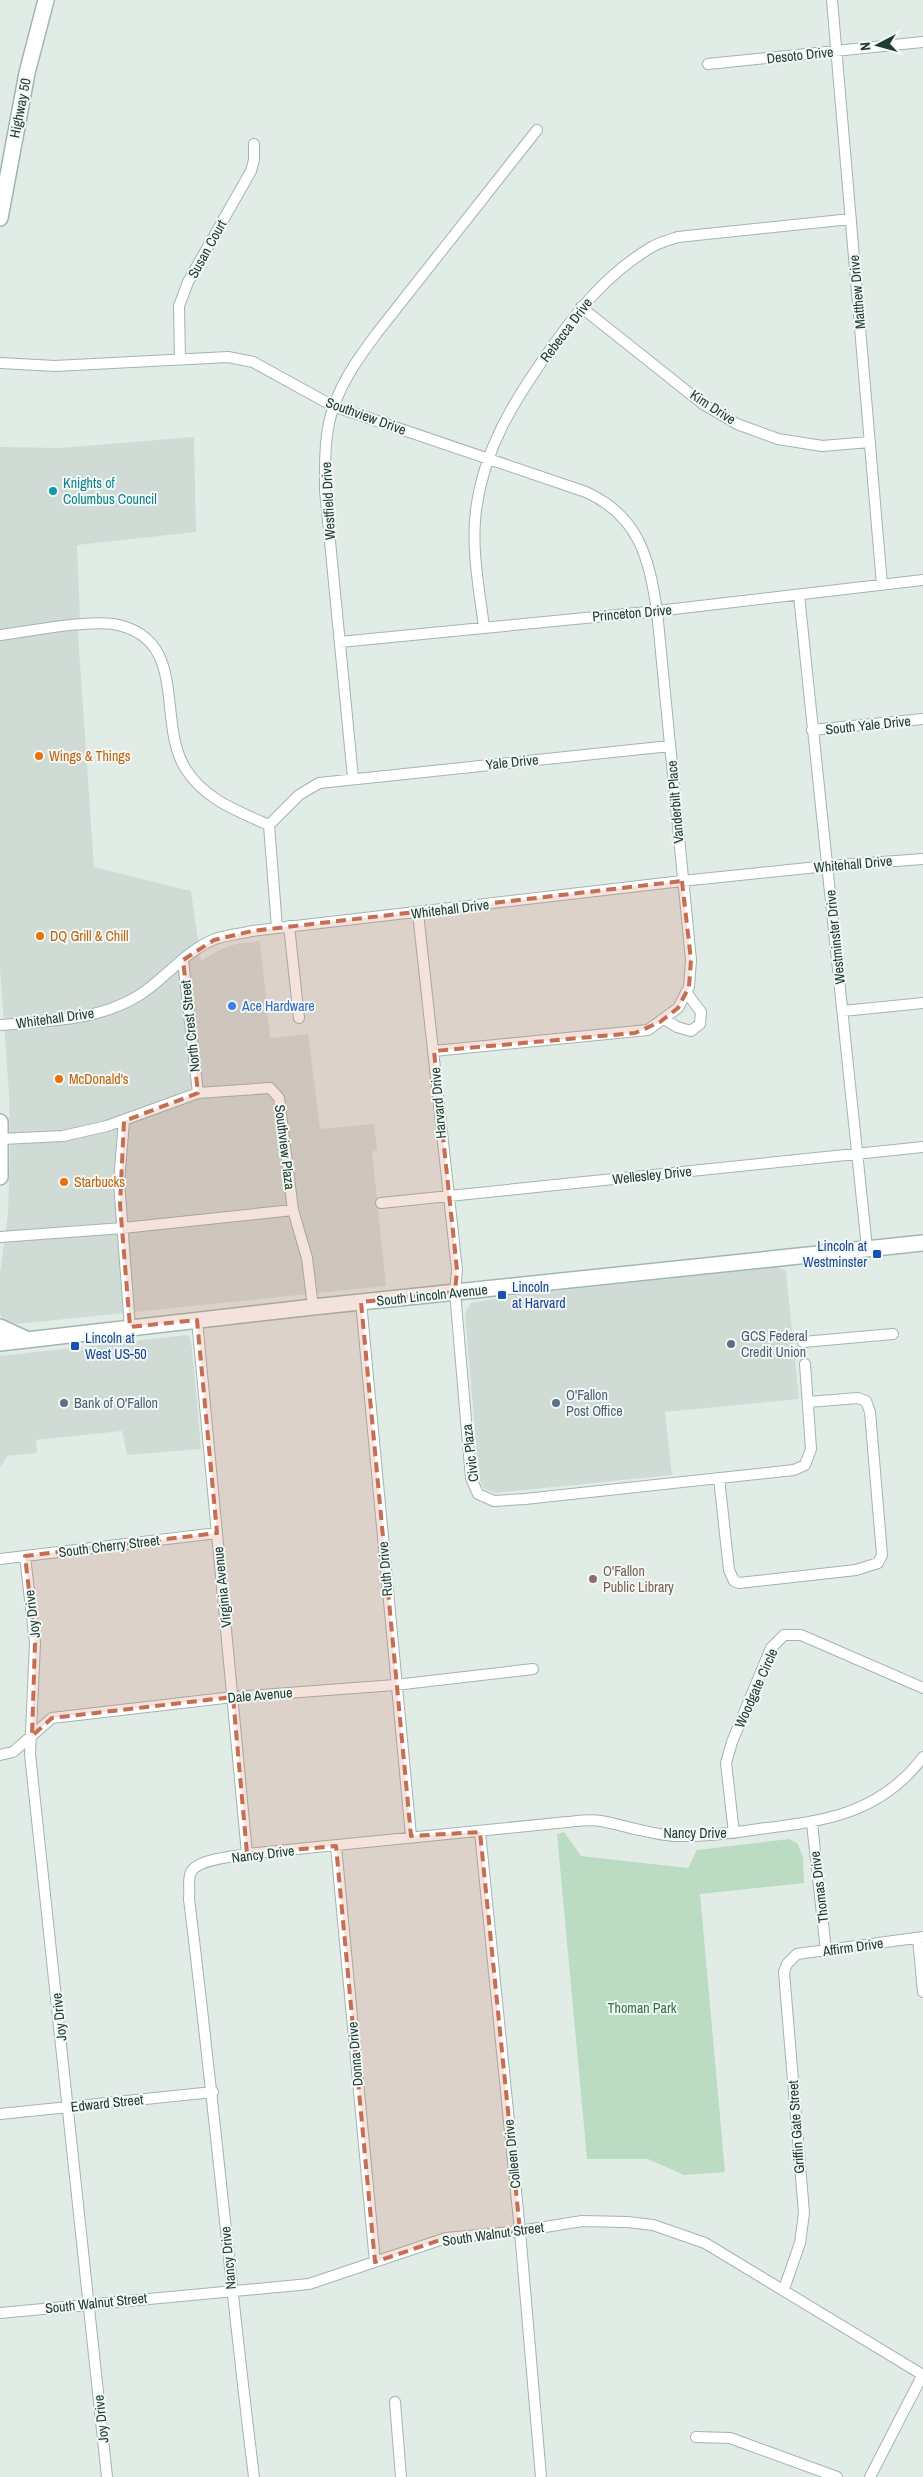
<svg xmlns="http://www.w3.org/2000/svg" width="923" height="2477" viewBox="0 0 923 2477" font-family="'Archivo Narrow',sans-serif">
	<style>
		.built { fill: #d0dbd6 }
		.green { fill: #bbdcc2 }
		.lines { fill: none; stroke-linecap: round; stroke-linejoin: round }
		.minor-casing { stroke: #a4b4ae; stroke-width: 12 }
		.secondary-casing { stroke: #a0b7ae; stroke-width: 18 }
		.minor { stroke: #fff; stroke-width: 10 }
		.secondary { stroke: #fff; stroke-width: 15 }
		.marked { fill: #c66e54; fill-opacity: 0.2; stroke: #c66e54; stroke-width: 4; stroke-dasharray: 10 6; stroke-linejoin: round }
		.culture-dot { fill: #0f9aa8; stroke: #f2f8f5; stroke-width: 2 }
		.food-dot { fill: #e8710a; stroke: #f2f8f5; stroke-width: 2 }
		.shop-dot { fill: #3f7fe0; stroke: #f2f8f5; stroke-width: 2 }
		.transit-dot { fill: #1a4fb4; stroke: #f2f8f5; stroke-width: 2 }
		.service-dot { fill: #5c6f8a; stroke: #f2f8f5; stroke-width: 2 }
		.education-dot { fill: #8d6e63; stroke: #f2f8f5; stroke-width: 2 }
		.labels { text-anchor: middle; stroke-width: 4; stroke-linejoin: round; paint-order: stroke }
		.street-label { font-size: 14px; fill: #223c34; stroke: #f2f8f5 }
		.culture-label { font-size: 14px; fill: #0d838f; stroke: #f2f8f5; text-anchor: start }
		.food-label { font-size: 14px; fill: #c56008; stroke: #f2f8f5; text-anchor: start }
		.shop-label { font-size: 14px; fill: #366cbe; stroke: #f2f8f5; text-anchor: start }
		.transit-label { font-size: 14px; fill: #164399; stroke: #f2f8f5; text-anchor: start }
		.service-label { font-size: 14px; fill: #4e5e75; stroke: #f2f8f5; text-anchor: start }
		.education-label { font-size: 14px; fill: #785e54; stroke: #f2f8f5; text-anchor: start }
		.park-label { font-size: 14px; fill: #2d7245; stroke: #f2f8f5 }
	</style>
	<rect width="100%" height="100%" fill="#e1ece7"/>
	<!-- built -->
	<path class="built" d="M194 437 196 532 77 545 80 618 78 634 94 867 191 891 201 961 221 949 236 944 260 941 270 1038 308 1034 320 1129 374 1124 377 1150 372 1152 386 1286 17 1324 5 1320 0 1315V1273L8 1214 10 1150 9 1094 0 968V447L60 448Z
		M778 1267 786 1271 799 1399 665 1412 672 1475 495 1493 484 1489 479 1478 465 1314 471 1303 518 1295Z
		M187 1335 190 1338 192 1348 201 1449 127 1455 122 1431 36 1440 37 1453 7 1456 0 1468V1356Z"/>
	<!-- green -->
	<path class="green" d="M564 1832 581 1856 688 1868 697 1850 789 1839 798 1844 803 1858 804 1883 700 1894 725 2172 684 2175 648 2159H587L557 1834Z"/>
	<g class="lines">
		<defs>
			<path id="minor" d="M832 0 882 585
				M708 64 923 42
				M581 307 703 404 737 424 778 439 822 446 870 442
				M180 359 179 306 188 282 251 171 254 160V144
				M0 363 55 366 228 357 253 362 333 406 586 492C639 516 649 558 657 611L691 960 689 987 678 1008 648 1030 434 1051
				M799 595 867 1248
				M484 627C479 588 471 548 476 510 484 448 515 399 550 350 578 310 607 274 650 248 658 243 669 240 678 237L851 219
				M0 635C30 631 86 620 113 624 190 637 156 720 185 768 204 799 237 811 269 825
				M340 642 657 611 923 580
				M812 730 923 719
				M353 778 325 490C325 462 324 432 334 406 343 379 360 356 377 333L537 130
				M269 825 299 795 319 783 670 746
				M269 825 277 928
				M418 913 457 1270 455 1292 471 1478 478 1494 494 1501 525 1499 794 1470 805 1465 811 1449 805 1364
				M289 926 299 1018
				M183 960 198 1093
				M843 1011 923 1003
				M664 1019 677 1027 691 1031 700 1024 701 1012 686 992
				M0 1025C46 1021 97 1021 138 996 164 980 185 951 215 939 226 935 240 934 252 931L682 881 827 866 923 859
				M124 1121 119 1182 130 1327
				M1 1139 63 1136 107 1126 198 1093 270 1088 279 1098 293 1210 307 1258 313 1307
				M381 1203 923 1147
				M0 1237 123 1228 293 1210
				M361 1302 411 1836
				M197 1320 247 1854
				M803 1342 893 1334
				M719 1478 729 1570 734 1581 739 1583 856 1570 878 1563 882 1555 870 1412 866 1401 858 1398 808 1402
				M25 1556 35 1643 30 1754 107 2477
				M0 1559 217 1533
				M0 1755 13 1752 52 1718 233 1697 395 1685 533 1669
				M812 1823 826 1951
				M480 1832 520 2231 541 2477
				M734 1833 726 1763 732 1742 771 1648 784 1635H801L923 1688
				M336 1846 375 2262
				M918 1938 923 1992
				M0 2114 213 2092
				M784 2289 800 2243 804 2213 784 1972 787 1964 797 1954 923 1937
				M0 2313 309 2284 446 2238 520 2231 582 2221 627 2222 653 2225 705 2243 923 2375
				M395 2402 401 2477
				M696 2437 730 2438 837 2477
				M254 2477C230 2285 213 2092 189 1899 190 1892 188 1883 190 1875 193 1859 233 1857 247 1854L567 1822C578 1821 590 1819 601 1821 626 1826 650 1834 675 1836 703 1837 732 1833 759 1829 825 1821 880 1814 923 1757
				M870 2477 923 2374"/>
			<path id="secondary" d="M0 218 27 73 46 0
				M0 1122V1177
				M0 1327 26 1339
				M0 1343 313 1307 923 1243"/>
		</defs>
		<!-- minor casing -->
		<use href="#minor" class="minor-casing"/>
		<!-- secondary casing -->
		<use href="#secondary" class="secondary-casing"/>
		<!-- minor -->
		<use href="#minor" class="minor"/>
		<!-- secondary -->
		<use href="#secondary" class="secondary"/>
	</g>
	<!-- marked area -->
	<path class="marked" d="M682 881 691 960 689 987 678 1008 660 1022 635 1033 434 1051 457 1270 455 1292 361 1302 411 1836 480 1832 520 2231 446 2238 375 2262 336 1846 247 1854 233 1697 52 1718 32 1736 35 1643 25 1556 217 1533 197 1320 130 1327 120 1204 124 1121 198 1093 183 960 214 940 252 931Z"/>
	<!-- markers -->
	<circle class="culture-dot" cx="53" cy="491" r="5"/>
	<g class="food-dot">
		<circle cx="39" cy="756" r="5"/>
		<circle cx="40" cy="936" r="5"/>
		<circle cx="59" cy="1079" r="5"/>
		<circle cx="64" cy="1182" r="5"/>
	</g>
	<circle class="shop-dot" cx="232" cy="1006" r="5"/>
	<g class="transit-dot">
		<rect x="872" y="1249" width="10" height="10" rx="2.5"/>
		<rect x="497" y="1290" width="10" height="10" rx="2.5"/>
		<rect x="70" y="1341" width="10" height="10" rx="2.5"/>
	</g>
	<g class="service-dot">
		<circle cx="731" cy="1344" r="5"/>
		<circle cx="64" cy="1403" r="5"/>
		<circle cx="556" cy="1403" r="5"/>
	</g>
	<circle class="education-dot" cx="593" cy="1579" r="5"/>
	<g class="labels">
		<!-- street labels -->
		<g class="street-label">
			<text transform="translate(800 55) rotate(-6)" y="5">Desoto Drive</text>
			<text transform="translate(20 108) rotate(-79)" y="5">Highway 50</text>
			<text transform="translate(207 249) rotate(-61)" y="5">Susan Court</text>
			<text transform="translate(857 292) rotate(-95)" y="5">Matthew Drive</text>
			<text transform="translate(566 330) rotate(-53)" y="5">Rebecca Drive</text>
			<text transform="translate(713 407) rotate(33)" y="5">Kim Drive</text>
			<text transform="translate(366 416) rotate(20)" y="5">Southview Drive</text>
			<text transform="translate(328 501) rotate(-93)" y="5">Westfield Drive</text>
			<text transform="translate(632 613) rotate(-5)" y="5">Princeton Drive</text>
			<text transform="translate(868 725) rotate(-6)" y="5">South Yale Drive</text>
			<text transform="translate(512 762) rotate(-6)" y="5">Yale Drive</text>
			<text transform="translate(675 802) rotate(-95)" y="5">Vanderbilt Place</text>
			<text transform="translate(853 864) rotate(-5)" y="5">Whitehall Drive</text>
			<text transform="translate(450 909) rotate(-7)" y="5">Whitehall Drive</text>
			<text transform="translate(835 937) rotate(-96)" y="5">Westminster Drive</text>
			<text transform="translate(55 1018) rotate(-8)" y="5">Whitehall Drive</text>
			<text transform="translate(190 1026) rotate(-96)" y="5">North Crest Street</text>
			<text transform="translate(438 1103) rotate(-95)" y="5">Harvard Drive</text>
			<text transform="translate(285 1147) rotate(83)" y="5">Southview Plaza</text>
			<text transform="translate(652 1175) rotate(-6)" y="5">Wellesley Drive</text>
			<text transform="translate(432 1295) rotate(-6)" y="5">South Lincoln Avenue</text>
			<text transform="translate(470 1453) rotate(-97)" y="5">Civic Plaza</text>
			<text transform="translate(109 1546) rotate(-7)" y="5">South Cherry Street</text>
			<text transform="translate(385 1569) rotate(-95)" y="5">Ruth Drive</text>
			<text transform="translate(222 1587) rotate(-96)" y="5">Virginia Avenue</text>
			<text transform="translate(32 1614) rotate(-97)" y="5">Joy Drive</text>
			<text transform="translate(756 1688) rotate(-66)" y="5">Woodgate Circle</text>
			<text transform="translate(260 1695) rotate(-5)" y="5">Dale Avenue</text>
			<text x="695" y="1838">Nancy Drive</text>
			<text transform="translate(263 1854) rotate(-7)" y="5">Nancy Drive</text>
			<text transform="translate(819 1887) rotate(-97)" y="5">Thomas Drive</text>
			<text transform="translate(853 1947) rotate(-8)" y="5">Affirm Drive</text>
			<text transform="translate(59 2017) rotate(-96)" y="5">Joy Drive</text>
			<text transform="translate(355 2054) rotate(-95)" y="5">Donna Drive</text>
			<text transform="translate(107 2103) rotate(-6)" y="5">Edward Street</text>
			<text transform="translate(796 2127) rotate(-94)" y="5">Griffin Gate Street</text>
			<text transform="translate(512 2154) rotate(-96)" y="5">Colleen Drive</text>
			<text transform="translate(493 2234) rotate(-8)" y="5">South Walnut Street</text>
			<text transform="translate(228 2258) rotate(-95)" y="5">Nancy Drive</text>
			<text transform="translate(96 2303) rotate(-6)" y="5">South Walnut Street</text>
			<text transform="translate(101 2419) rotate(-96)" y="5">Joy Drive</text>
		</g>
		<!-- culture labels -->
		<g class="culture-label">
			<text x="63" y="488">Knights of<tspan x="63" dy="16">Columbus Council</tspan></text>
		</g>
		<!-- food labels -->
		<g class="food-label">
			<text x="49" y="761">Wings &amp; Things</text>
			<text x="50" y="941">DQ Grill &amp; Chill</text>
			<text x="69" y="1084">McDonald's</text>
			<text x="74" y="1187">Starbucks</text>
		</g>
		<!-- shop labels -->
		<g class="shop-label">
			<text x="242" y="1011">Ace Hardware</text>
		</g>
		<!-- transit labels -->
		<g class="transit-label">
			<text x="867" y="1251" text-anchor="end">Lincoln at<tspan x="867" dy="16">Westminster</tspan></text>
			<text x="512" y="1292">Lincoln<tspan x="512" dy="16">at Harvard</tspan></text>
			<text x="85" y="1343">Lincoln at<tspan x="85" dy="16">West US-50</tspan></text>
		</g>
		<!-- service labels -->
		<g class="service-label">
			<text x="741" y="1341">GCS Federal<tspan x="741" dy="16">Credit Union</tspan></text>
			<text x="566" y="1400">O'Fallon<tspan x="566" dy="16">Post Office</tspan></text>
			<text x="74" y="1408">Bank of O'Fallon</text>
		</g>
		<!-- education labels -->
		<g class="education-label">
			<text x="603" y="1576">O'Fallon<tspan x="603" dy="16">Public Library</tspan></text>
		</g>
		<!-- park labels -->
		<g class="park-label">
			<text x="642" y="2013">Thoman Park</text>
		</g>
	</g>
	<!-- north arrow -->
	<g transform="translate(878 45) rotate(264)" stroke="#f2f8f5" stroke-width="4" paint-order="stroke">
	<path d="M0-4L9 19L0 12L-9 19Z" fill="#223c34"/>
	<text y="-8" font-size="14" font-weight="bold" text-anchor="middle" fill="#223c34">N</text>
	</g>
</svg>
